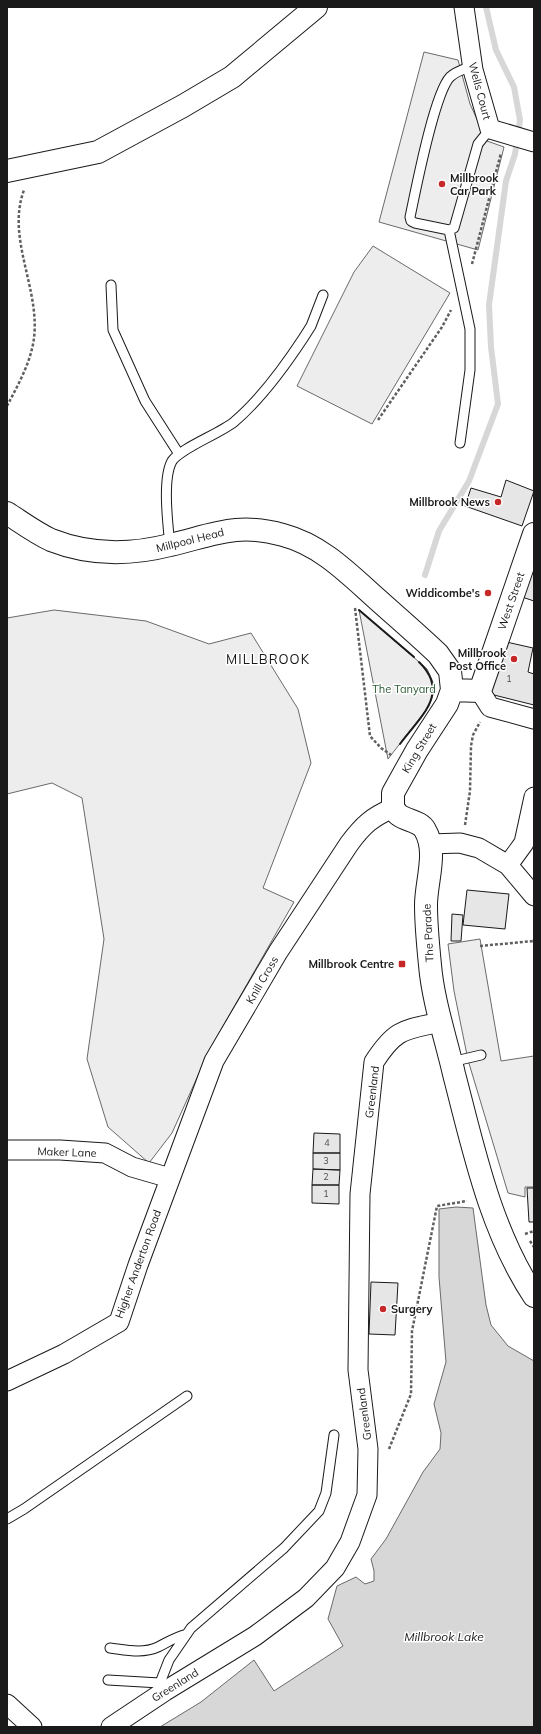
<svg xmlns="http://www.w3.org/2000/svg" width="541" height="1734" viewBox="0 0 541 1734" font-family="Mulish,sans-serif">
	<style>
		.built { fill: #ededed; stroke: #6a6a6a }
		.water { fill: #d7d7d7; stroke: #6a6a6a }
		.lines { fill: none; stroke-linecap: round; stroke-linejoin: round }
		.stream { stroke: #d7d7d7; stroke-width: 6 }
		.building { fill: #e6e6e6; stroke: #1a1a1a }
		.lane-casing { stroke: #1a1a1a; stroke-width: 11 }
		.street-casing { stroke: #1a1a1a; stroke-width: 21 }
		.secondary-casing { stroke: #1a1a1a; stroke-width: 24 }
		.path { stroke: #5f5f5f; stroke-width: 2.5; stroke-dasharray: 3 2; stroke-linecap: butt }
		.lane { stroke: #fff; stroke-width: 9 }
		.street { stroke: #fff; stroke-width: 19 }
		.secondary { stroke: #fff; stroke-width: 22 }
		.wall { stroke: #1a1a1a; stroke-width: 2 }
		.poi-dot { fill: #c62828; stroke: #fff; stroke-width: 1.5 }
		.labels { text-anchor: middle; stroke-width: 3; stroke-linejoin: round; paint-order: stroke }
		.number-label { font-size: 9px; fill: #4d4d4d }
		.street-label { font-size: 11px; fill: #1a1a1a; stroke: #fff }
		.poi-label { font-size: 11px; font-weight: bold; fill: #1a1a1a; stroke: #fff; text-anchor: end }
		.park-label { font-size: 11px; fill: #2b5a34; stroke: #fff }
		.water-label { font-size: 12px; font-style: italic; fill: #1a1a1a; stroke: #fff }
		.quarter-label { font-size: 13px; letter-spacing: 1px; fill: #1a1a1a; stroke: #fff }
	</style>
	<rect width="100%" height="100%" fill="#fff"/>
	<!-- built -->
	<path class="built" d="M424 52 458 60 470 104 487 141 504 147 478 250 379 222Z
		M373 246 450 293 372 424 297 386 354 272Z
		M54 610 146 621 209 644 251 633 298 709 311 763 263 888 294 902 210 1049 172 1133 149 1163 108 1127 87 1059 104 939 82 798 52 783 7 794V618Z
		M359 610 419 662 427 669 433 682 434 692 429 706 388 759Z
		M480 939 501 1061 534 1056V1187H525V1197L508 1193 468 1060 454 991 448 944Z"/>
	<!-- water -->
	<path class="water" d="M456 1207 473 1208 486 1305 491 1325 508 1346 534 1361V1727H160L201 1702 254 1660 274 1691 343 1646 328 1619 337 1586 356 1577 365 1584 374 1581V1571L371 1559 386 1539 423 1472 440 1449 441 1433 434 1404 446 1362 439 1277V1209Z"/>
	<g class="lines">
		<!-- stream -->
		<path class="stream" d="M425 575 439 531 469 481 498 404 491 347 489 305 506 181 515 154 520 120 514 87 496 50 486 7"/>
	</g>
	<!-- building -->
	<path class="building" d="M506 480 534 491 522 526 465 506 471 488 501 497Z
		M534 551V601L519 596Z
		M502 641 533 648 528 672 534 674V705L490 694Z
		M467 890 509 894 505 929 463 925Z
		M452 914 463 915 461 941H451Z
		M314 1133 340 1134V1153H313Z
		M313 1153H340V1170L313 1169Z
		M313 1169 340 1170 339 1185H312Z
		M312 1185H339V1204L312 1203Z
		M527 1188H534V1222H529Z
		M371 1282 398 1283 395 1335 369 1334Z"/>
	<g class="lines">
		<defs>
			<path id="lane" d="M472 66C465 69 456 71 450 77 434 94 416 189 410 217L411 221 415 223 449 230 454 228 478 144 490 129
				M449 230 470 329V370L460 443
				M111 285 113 330 145 401 179 454
				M170 546C168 525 162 479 172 461 181 448 219 434 234 422 260 400 285 366 304 337L311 326 323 295
				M451 1062 481 1055
				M7 1519 24 1509 187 1396
				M110 1648C126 1650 143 1654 158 1647 168 1642 175 1637 187 1634
				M108 1680 160 1683
				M165 1691 160 1683 169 1660 191 1628 284 1548 319 1511 326 1493 334 1435"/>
			<path id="street" d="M464 7 473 70 490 129 534 142
				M480 691 490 707 534 719
				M430 844 460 843 479 848 508 865 534 896
				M508 865 524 843 534 797
				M7 1150H60L105 1153 132 1167 170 1178
				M7 1381 64 1354 119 1322 138 1265 214 1061 278 952 349 844C363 825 372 817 393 808
				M7 1704 32 1727
				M111 1727 165 1691 255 1636 306 1598 335 1568 350 1542 367 1495 368 1449 358 1370 360 1194 374 1062C396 1028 404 1030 441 1022"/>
			<path id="secondary" d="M7 171 98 152 183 106 232 77 316 7
				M7 513C21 522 36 533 51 540 89 555 131 555 170 545 213 535 237 522 283 535 321 545 348 573 377 599 397 617 418 635 438 654L450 671 452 690 447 704 417 750 393 793V808C395 810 397 814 399 815 407 821 420 821 425 830 438 852 426 881 426 905 426 924 428 945 430 965 433 1001 446 1039 454 1074 474 1151 490 1229 534 1296
				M452 690 480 691 534 534"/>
		</defs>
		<!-- lane casing -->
		<use href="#lane" class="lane-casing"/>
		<!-- street casing -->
		<use href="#street" class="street-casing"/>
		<!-- secondary casing -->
		<use href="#secondary" class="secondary-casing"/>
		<!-- path -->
		<path class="path" d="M472 264 501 153
			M7 406C18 385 31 362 34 338 40 288 6 238 24 190
			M378 420 442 327 451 310
			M355 608 370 736 381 748 391 755
			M465 825 470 791 471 746 473 735 480 722
			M480 946 534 941
			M525 1234 534 1231
			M530 1241 534 1247
			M389 1449 411 1394 412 1331 437 1206 467 1201"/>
		<!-- lane -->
		<use href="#lane" class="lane"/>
		<!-- street -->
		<use href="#street" class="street"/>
		<!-- secondary -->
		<use href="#secondary" class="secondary"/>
		<!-- wall -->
		<path class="wall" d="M359 610 414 657
			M400 744C420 717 451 693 419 662"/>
	</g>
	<!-- markers -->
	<g class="poi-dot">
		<circle cx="442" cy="184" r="4"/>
		<circle cx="498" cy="502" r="4"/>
		<circle cx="488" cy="593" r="4"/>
		<circle cx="514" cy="659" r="4"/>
		<rect x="398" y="960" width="8" height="8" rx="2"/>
		<circle cx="383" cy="1309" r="4"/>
	</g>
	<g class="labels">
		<!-- number labels -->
		<g class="number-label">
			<text x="509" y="682">1</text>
			<text x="327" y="1146">4</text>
			<text x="326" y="1164">3</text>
			<text x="326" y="1180">2</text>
			<text x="326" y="1197">1</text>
		</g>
		<!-- street labels -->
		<g class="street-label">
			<text transform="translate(480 91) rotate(75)" y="4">Wells Court</text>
			<text transform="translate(190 540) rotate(-14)" y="4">Millpool Head</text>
			<text transform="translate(511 601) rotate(-71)" y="4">West Street</text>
			<text transform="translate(419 748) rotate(-59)" y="4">King Street</text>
			<text transform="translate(428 933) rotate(-93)" y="4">The Parade</text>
			<text transform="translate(262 980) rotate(-60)" y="4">Knill Cross</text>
			<text transform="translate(372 1092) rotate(-83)" y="4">Greenland</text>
			<text transform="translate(67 1152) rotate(2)" y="4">Maker Lane</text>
			<text transform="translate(138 1264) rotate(-70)" y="4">Higher Anderton Road</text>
			<text transform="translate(364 1414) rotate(-97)" y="4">Greenland</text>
			<text transform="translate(175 1685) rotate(-32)" y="4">Greenland</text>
		</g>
		<!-- poi labels -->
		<g class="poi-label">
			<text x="450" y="182" text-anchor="start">Millbrook<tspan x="450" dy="13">Car Park</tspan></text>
			<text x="490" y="506">Millbrook News</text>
			<text x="480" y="597">Widdicombe's</text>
			<text x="506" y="657">Millbrook<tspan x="506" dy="13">Post Office</tspan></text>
			<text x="394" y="968">Millbrook Centre</text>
			<text x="391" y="1313" text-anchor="start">Surgery</text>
		</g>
		<!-- park labels -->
		<g class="park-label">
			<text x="404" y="693">The Tanyard</text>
		</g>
		<!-- water labels -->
		<g class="water-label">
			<text x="444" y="1641">Millbrook Lake</text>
		</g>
		<!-- quarter labels -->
		<g class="quarter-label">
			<text x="268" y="664">MILLBROOK</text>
		</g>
	</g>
	<!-- border -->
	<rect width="541" height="1734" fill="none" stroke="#1a1a1a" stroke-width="16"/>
</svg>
